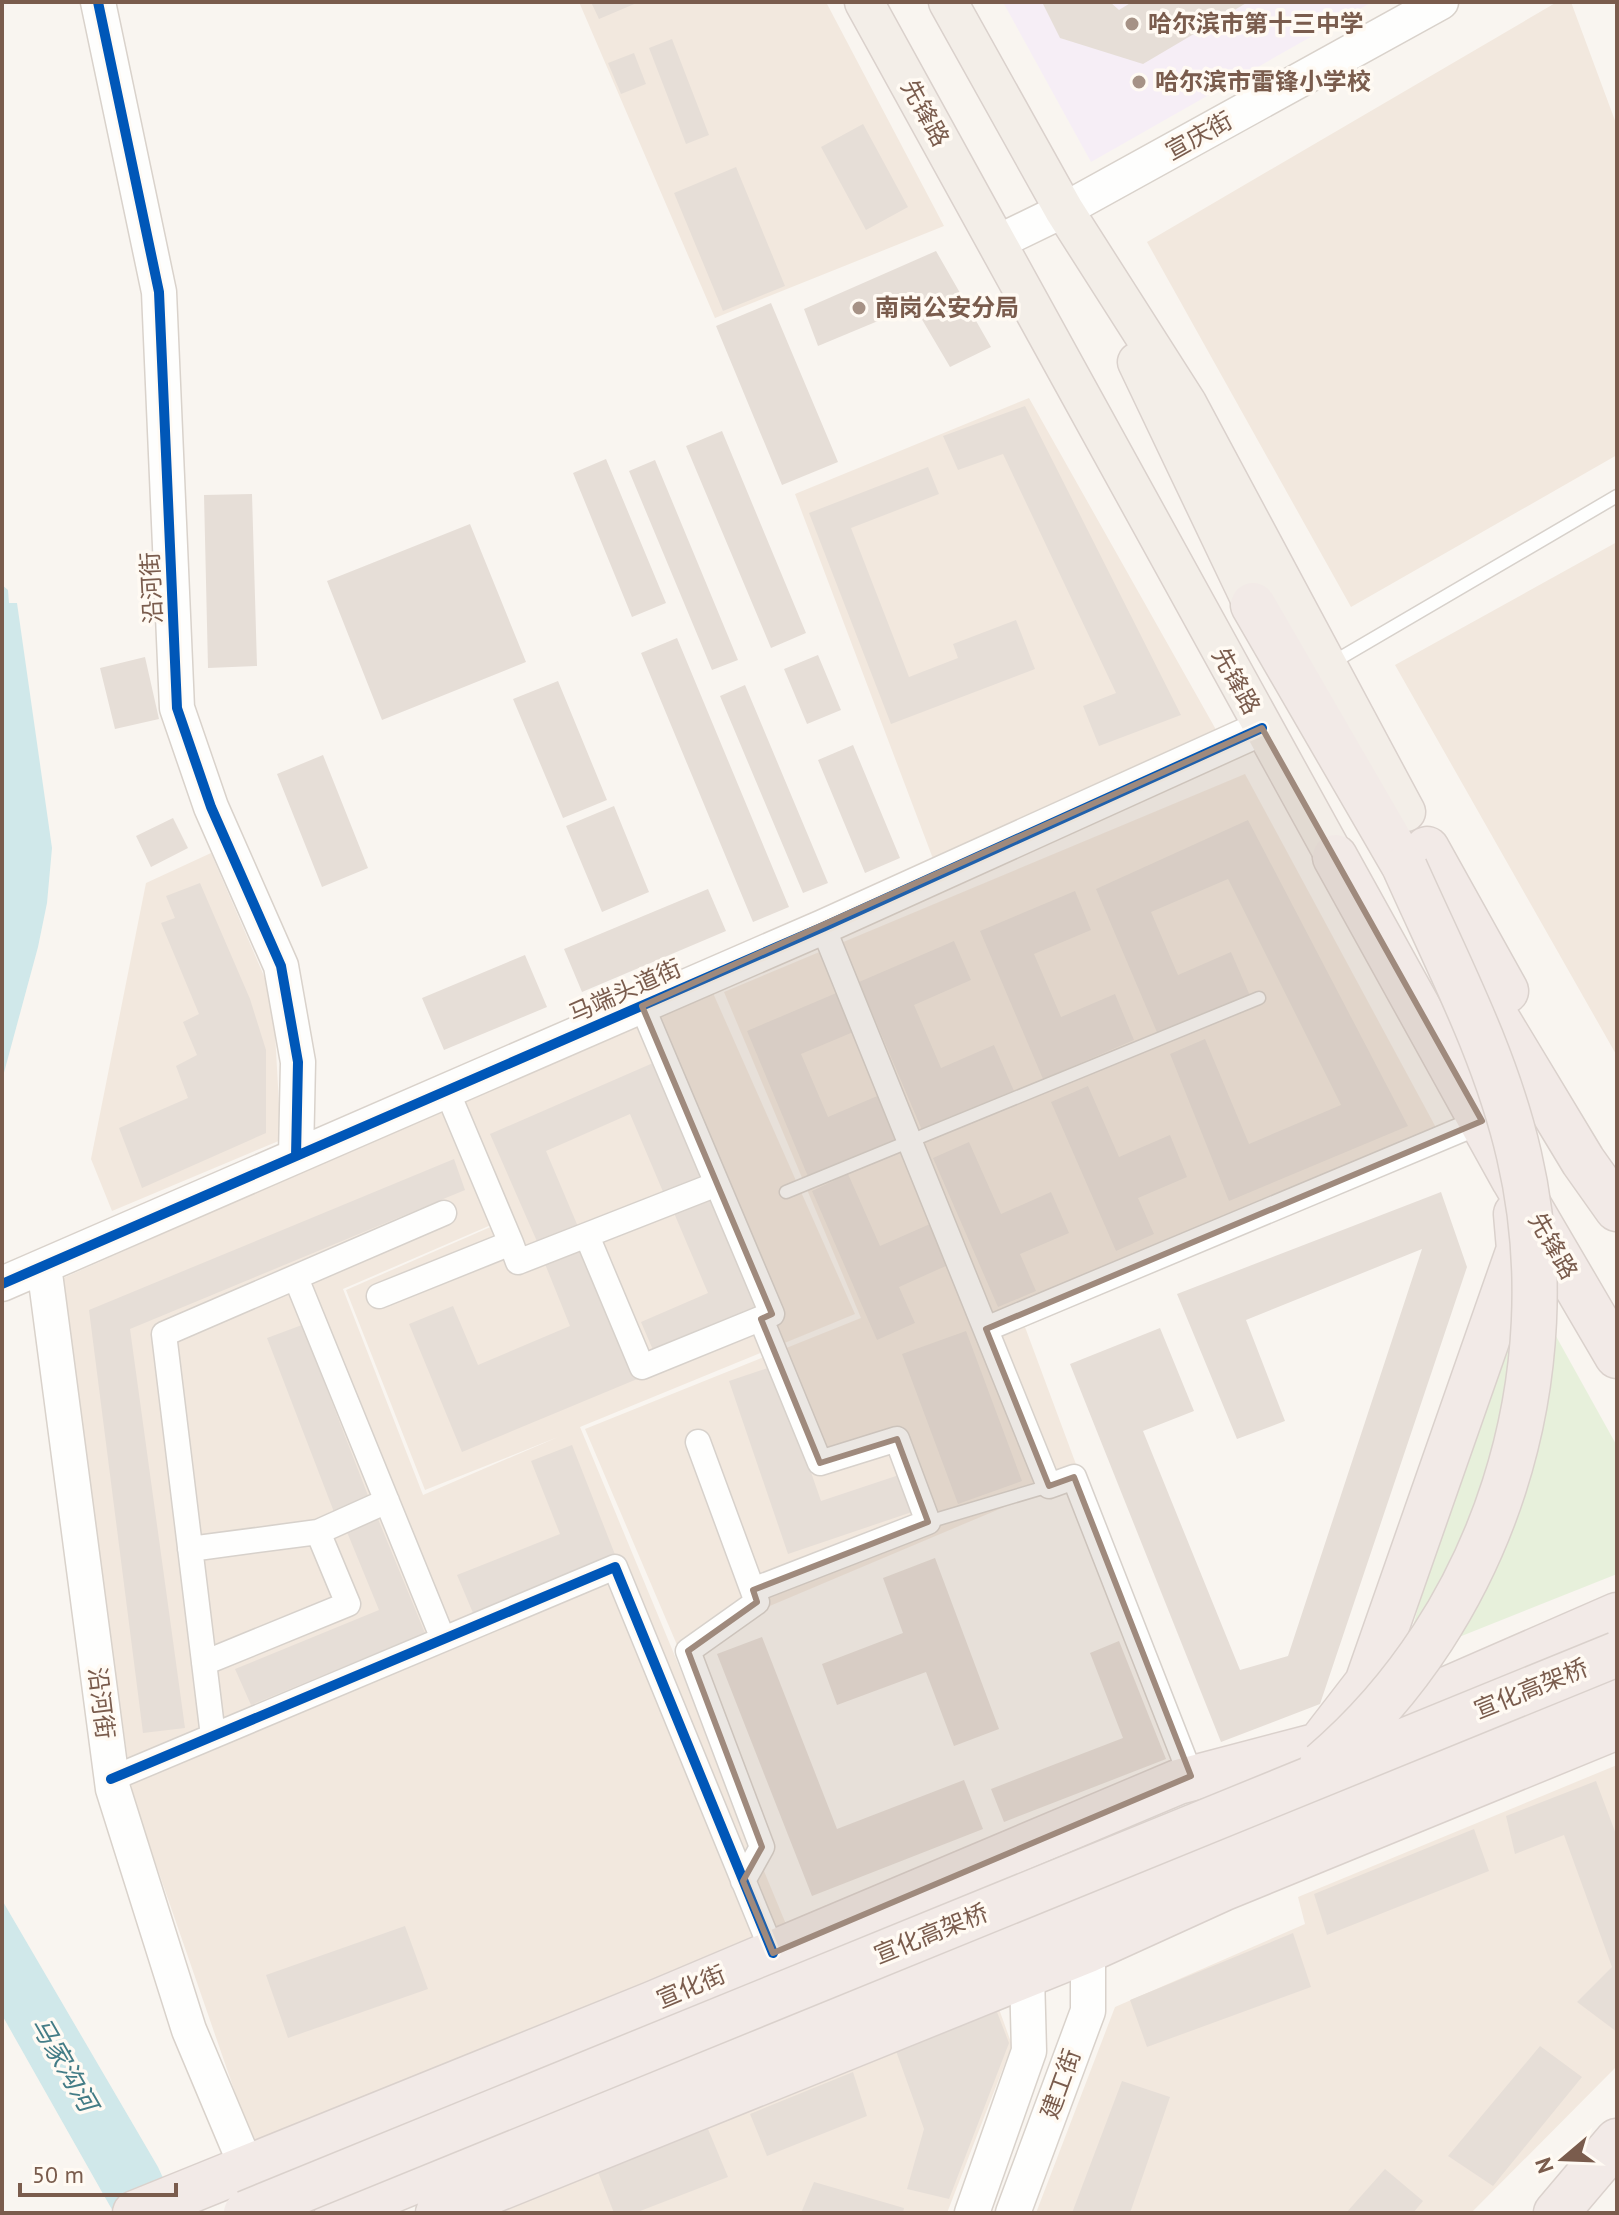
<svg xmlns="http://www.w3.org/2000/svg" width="1619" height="2215" viewBox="0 0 1619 2215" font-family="'PT Sans','Noto Sans SC',sans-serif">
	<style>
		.residential { fill: #f2e8de }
		.education { fill: #f6eef6 }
		.green { fill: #e7f0db }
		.water { fill: #d0e8ea }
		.building { fill: #e6ded7 }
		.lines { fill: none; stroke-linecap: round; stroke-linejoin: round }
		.lane-casing { stroke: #d7d1cb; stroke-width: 15 }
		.street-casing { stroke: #d7d1cb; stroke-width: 27 }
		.secondary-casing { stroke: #d9d2cb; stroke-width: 37 }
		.primary-casing { stroke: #dad1cc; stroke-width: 41 }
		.highway-casing { stroke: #dad1cc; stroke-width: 47 }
		.lane { stroke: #fefefd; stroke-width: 12 }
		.street { stroke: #fefefd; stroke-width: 24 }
		.secondary { stroke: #fefefd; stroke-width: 34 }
		.primary { stroke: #f3eee8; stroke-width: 38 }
		.highway { stroke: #f2eae7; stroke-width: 44 }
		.highway-bridge-casing { stroke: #dad1cc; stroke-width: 47; stroke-linecap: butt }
		.highway-bridge { stroke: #f2eae7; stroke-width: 44 }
		.cycleway-casing { stroke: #fffaf3; stroke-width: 15 }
		.cycleway { stroke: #0057b8; stroke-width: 10 }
		.marked { fill: #9f8a7d; fill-opacity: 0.2; stroke: #9f8a7d; stroke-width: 6; stroke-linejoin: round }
		.poi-dot { fill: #a69286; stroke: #fffaf3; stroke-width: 3 }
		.labels { text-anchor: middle; stroke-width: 7; stroke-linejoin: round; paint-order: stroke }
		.poi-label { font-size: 24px; font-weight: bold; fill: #7a5c4d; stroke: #fffaf3; text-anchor: start }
		.street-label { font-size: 24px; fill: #7a5c4d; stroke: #fffaf3 }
		.water-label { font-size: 26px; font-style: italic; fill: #437c86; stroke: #fffaf3 }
	</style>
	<rect width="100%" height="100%" fill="#f9f5f0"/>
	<!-- residential -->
	<path class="residential" d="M579 2H826L944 226 715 318Z
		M1557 2H1571L1617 126V455L1351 607 1147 242Z
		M1029 398 1219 735 935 864 795 494Z
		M1617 542V1056L1395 665Z
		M1245 774 1447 1148 1025 1327 1080 1475 677 1645 585 1429 861 1318 724 992Z
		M211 853 273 997 281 1140 112 1211 91 1159 146 883Z
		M713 993 855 1314 580 1427 788 1929 255 2150 133 1798 61 1279 442 1110 491 1225 343 1289 423 1495 558 1437 425 1490 346 1290 495 1225 444 1109Z
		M1617 1765V2066L1471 2213H1036L1115 2007 1305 1924 1298 1897Z
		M999 2009 1012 2045 947 2213H501L609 2164Z"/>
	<!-- education -->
	<path class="education" d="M1003 2H1372L1091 162Z"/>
	<!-- green -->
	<path class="green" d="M1547 1320 1617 1446V1574L1404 1659 1454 1477 1514 1324Z"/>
	<!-- water -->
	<path class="water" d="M2 585 8 590 9 603H17L52 848 47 903 38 947 2 1080Z
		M2 1900 158 2167 179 2213H114L102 2192 2 2015Z"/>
	<!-- building -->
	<path class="building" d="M591 2H639L599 19Z
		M1042 2H1110L1119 10 1132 2H1248L1143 64 1060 38Z
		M672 39 709 135 686 144 649 48Z
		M634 53 646 84 621 94 608 63Z
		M863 124 908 207 866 230 821 147Z
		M736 167 785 286 723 311 674 193Z
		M936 251 991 347 950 367 914 306 818 346 804 309Z
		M771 303 838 462 782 485 716 326Z
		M1025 406 1181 715 1099 746 1083 706 1116 693 1003 454 958 470 943 436Z
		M722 431 806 633 771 648 686 446Z
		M606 459 666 603 632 617 573 473Z
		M655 460 738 660 712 670 629 471Z
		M928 467 939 494 851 528 909 677 958 658 953 644 1016 620 1035 669 891 724 809 513Z
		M252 494 257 666 208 668 204 495Z
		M470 524 526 662 382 720 327 581Z
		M677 638 789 907 753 922 641 653Z
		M818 655 841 710 807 724 784 669Z
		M145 657 159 719 115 729 100 668Z
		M558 681 607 800 563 818 513 699Z
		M745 685 828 883 803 893 720 696Z
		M853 745 900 858 865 873 818 760Z
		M323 755 368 868 322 887 277 774Z
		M614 806 649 892 602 912 566 826Z
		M173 818 188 848 151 867 136 836Z
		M1248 820 1408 1126 1229 1201 1170 1054 1205 1039 1249 1144 1341 1105 1228 879 1151 912 1178 975 1231 952 1251 998 1159 1037 1096 889Z
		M200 883 250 999 266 1050V1133L142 1188 119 1128 188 1098 176 1066 197 1055 183 1022 199 1014 161 923 175 918 166 896Z
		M708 889 726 931 582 992 564 949Z
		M1075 891 1091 930 1034 954 1061 1017 1115 994 1134 1040 1043 1079 980 931Z
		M954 941 971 980 914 1005 941 1068 994 1045 1014 1091 922 1130 859 982Z
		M525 955 547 1007 444 1050 422 998Z
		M841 991 858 1030 801 1054 828 1117 882 1094 901 1140 809 1179 747 1031Z
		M653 1063 703 1177 664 1194 630 1114 546 1151 579 1229 539 1246 490 1134Z
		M1088 1086 1119 1157 1170 1135 1187 1177 1138 1198 1154 1234 1116 1251 1051 1102Z
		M969 1142 1001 1214 1051 1192 1069 1233 1020 1254 1036 1291 998 1307 933 1158Z
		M454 1159 465 1190 130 1329 185 1728 143 1733 89 1310Z
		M848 1174 880 1246 930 1224 948 1265 899 1287 915 1323 877 1340 812 1191Z
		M1441 1192 1467 1267 1320 1704 1221 1742 1070 1364 1160 1328 1194 1411 1143 1431 1240 1670 1288 1656 1422 1249 1246 1320 1285 1421 1237 1439 1177 1294Z
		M709 1198 758 1313 656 1357 641 1322 708 1293 674 1213Z
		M587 1246 642 1377 462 1452 409 1324 453 1306 478 1365 570 1326 545 1264Z
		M302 1325 369 1498 334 1512 267 1338Z
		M966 1331 1022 1481 958 1504 902 1354Z
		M774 1366 821 1501 899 1475 912 1512 788 1554 729 1381Z
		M572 1445 616 1557 473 1613 457 1575 560 1534 531 1461Z
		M378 1519 425 1633 251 1705 235 1669 379 1610 347 1532Z
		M935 1558 999 1729 954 1746 926 1672 837 1705 822 1664 903 1633 883 1578Z
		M762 1637 837 1829 964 1780 983 1829 812 1896 717 1654Z
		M1119 1641 1166 1759 1004 1822 991 1789 1123 1738 1090 1653Z
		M1596 1781 1617 1837V2032L1577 2002 1612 1967 1564 1835 1515 1854 1506 1816Z
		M1474 1829 1489 1871 1327 1935 1314 1894Z
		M405 1926 428 1989 288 2038 266 1975Z
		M1293 1933 1311 1987 1147 2047 1130 2000Z
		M997 2012 1009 2043 949 2199 907 2189 924 2129 896 2051Z
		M1540 2046 1582 2077 1493 2186 1448 2156Z
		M853 2072 867 2116 767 2156 750 2114Z
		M1122 2081 1170 2097 1130 2213H1072Z
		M708 2129 728 2177 635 2213H614L598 2172Z
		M1385 2169 1423 2201 1413 2213H1346Z
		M814 2182 904 2208 903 2213H801Z"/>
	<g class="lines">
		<defs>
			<path id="lane" d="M1330 664 1617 496
				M786 1192 1259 998
				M928 1522 1049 1486"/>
			<path id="street" d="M823 927 1049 1486 1074 1477 1191 1776
				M447 1091 511 1243
				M587 1236 642 1367 772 1314 642 1006
				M296 1278 443 1639
				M379 1296 511 1243 518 1262 717 1184
				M986 1329 1482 1121
				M698 1442 757 1602 688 1651 762 1847 743 1881
				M190 1549 318 1532 387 1501
				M753 1590 928 1522 897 1439 820 1463 761 1319
				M204 1663 348 1604 318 1532
				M213 1736 164 1334 444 1213
				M111 1779 615 1567 773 1953"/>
			<path id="secondary" d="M98 2 159 292 177 708 211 807 281 966 298 1062 296 1156
				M996 243 1064 210 1441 2
				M44 1266 113 1789 189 2030 247 2168
				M2 1284 823 927 1262 728
				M972 2213 1029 2051 1027 1975
				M1013 2213 1088 2011V1950"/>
			<path id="primary" d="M864 2 1335 857
				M948 2 1064 210 1187 403 1406 812
				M1137 362 1253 605"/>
			<path id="highway" d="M1253 605 1425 902
				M1427 849 1506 991
				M1335 857 1514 1180 1617 1356
				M1466 967 1583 1161 1617 1209
				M1323 1740 1367 1683 1519 1249 1516 1214
				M135 2213 652 2004 1178 1782 1319 1745 1617 1615
				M337 2213 1185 1865 1617 1693
				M438 2213 1088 1950 1222 1889 1617 1727
				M1556 2213 1617 2141"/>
		</defs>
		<!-- lane casing -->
		<use href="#lane" class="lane-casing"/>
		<!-- street casing -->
		<use href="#street" class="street-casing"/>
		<!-- secondary casing -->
		<use href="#secondary" class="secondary-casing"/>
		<!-- primary casing -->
		<use href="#primary" class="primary-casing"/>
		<!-- highway casing -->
		<use href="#highway" class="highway-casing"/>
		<!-- lane -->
		<use href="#lane" class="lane"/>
		<!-- street -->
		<use href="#street" class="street"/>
		<!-- secondary -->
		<use href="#secondary" class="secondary"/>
		<!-- primary -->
		<use href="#primary" class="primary"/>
		<!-- highway -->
		<use href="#highway" class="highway"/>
		<defs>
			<path id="highway-bridge" d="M1322 1764C1494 1617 1570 1374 1519 1155 1496 1055 1447 962 1405 868
				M246 2213 1617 1654"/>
		</defs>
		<!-- highway-bridge casing -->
		<use href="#highway-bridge" class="highway-bridge-casing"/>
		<!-- highway-bridge -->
		<use href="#highway-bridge" class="highway-bridge"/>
		<defs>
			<path id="cycleway" d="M98 2 159 292 177 708 211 807 281 966 298 1062 296 1156
				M2 1284 823 927 1262 728
				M111 1779 615 1567 773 1953"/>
		</defs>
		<!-- cycleway casing -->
		<use href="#cycleway" class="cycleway-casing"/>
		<!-- cycleway -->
		<use href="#cycleway" class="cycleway"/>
	</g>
	<!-- marked area -->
	<path class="marked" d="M1262 728 1482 1121 986 1329 1049 1486 1074 1477 1191 1776 773 1953 743 1881 762 1847 688 1651 757 1602 753 1590 928 1522 897 1439 820 1463 761 1319 772 1314 642 1006Z"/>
	<!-- markers -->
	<g class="poi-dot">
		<circle cx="1132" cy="24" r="8"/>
		<circle cx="1139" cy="82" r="8"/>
		<circle cx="859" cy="308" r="8"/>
	</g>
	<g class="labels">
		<!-- poi labels -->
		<g class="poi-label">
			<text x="1148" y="32">哈尔滨市第十三中学</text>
			<text x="1155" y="90">哈尔滨市雷锋小学校</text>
			<text x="875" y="316">南岗公安分局</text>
		</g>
		<!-- street labels -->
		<g class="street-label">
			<text transform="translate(925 113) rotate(61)" y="8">先锋路</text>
			<text transform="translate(1199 136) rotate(-29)" y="8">宣庆街</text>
			<text transform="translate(152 588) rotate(-93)" y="8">沿河街</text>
			<text transform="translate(1236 681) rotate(61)" y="8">先锋路</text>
			<text transform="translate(625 991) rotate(-24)" y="8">马端头道街</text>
			<text transform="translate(1553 1246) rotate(60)" y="8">先锋路</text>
			<text transform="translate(1531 1689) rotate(-22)" y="8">宣化高架桥</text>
			<text transform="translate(101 1703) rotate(83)" y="8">沿河街</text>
			<text transform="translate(931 1934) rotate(-22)" y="8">宣化高架桥</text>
			<text transform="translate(691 1987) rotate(-23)" y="8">宣化街</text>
			<text transform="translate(1061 2084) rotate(-70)" y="8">建工街</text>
		</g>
		<!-- water labels -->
		<g class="water-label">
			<text transform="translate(64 2064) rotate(60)" y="9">马家沟河</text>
		</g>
	</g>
	<!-- border -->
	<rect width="1619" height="2215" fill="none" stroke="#7a5c4d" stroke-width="8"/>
	<!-- north arrow -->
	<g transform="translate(1563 2159) rotate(251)" stroke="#fffaf3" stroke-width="6" paint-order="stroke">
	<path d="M0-6L14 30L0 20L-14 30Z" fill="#7a5c4d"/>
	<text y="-12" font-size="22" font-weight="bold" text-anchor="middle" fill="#7a5c4d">N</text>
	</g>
	<!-- scale -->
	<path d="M20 2183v12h156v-12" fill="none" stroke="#7a5c4d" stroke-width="4"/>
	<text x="32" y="2183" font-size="24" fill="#7a5c4d" stroke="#fffaf3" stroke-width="6" paint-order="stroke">50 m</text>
</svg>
